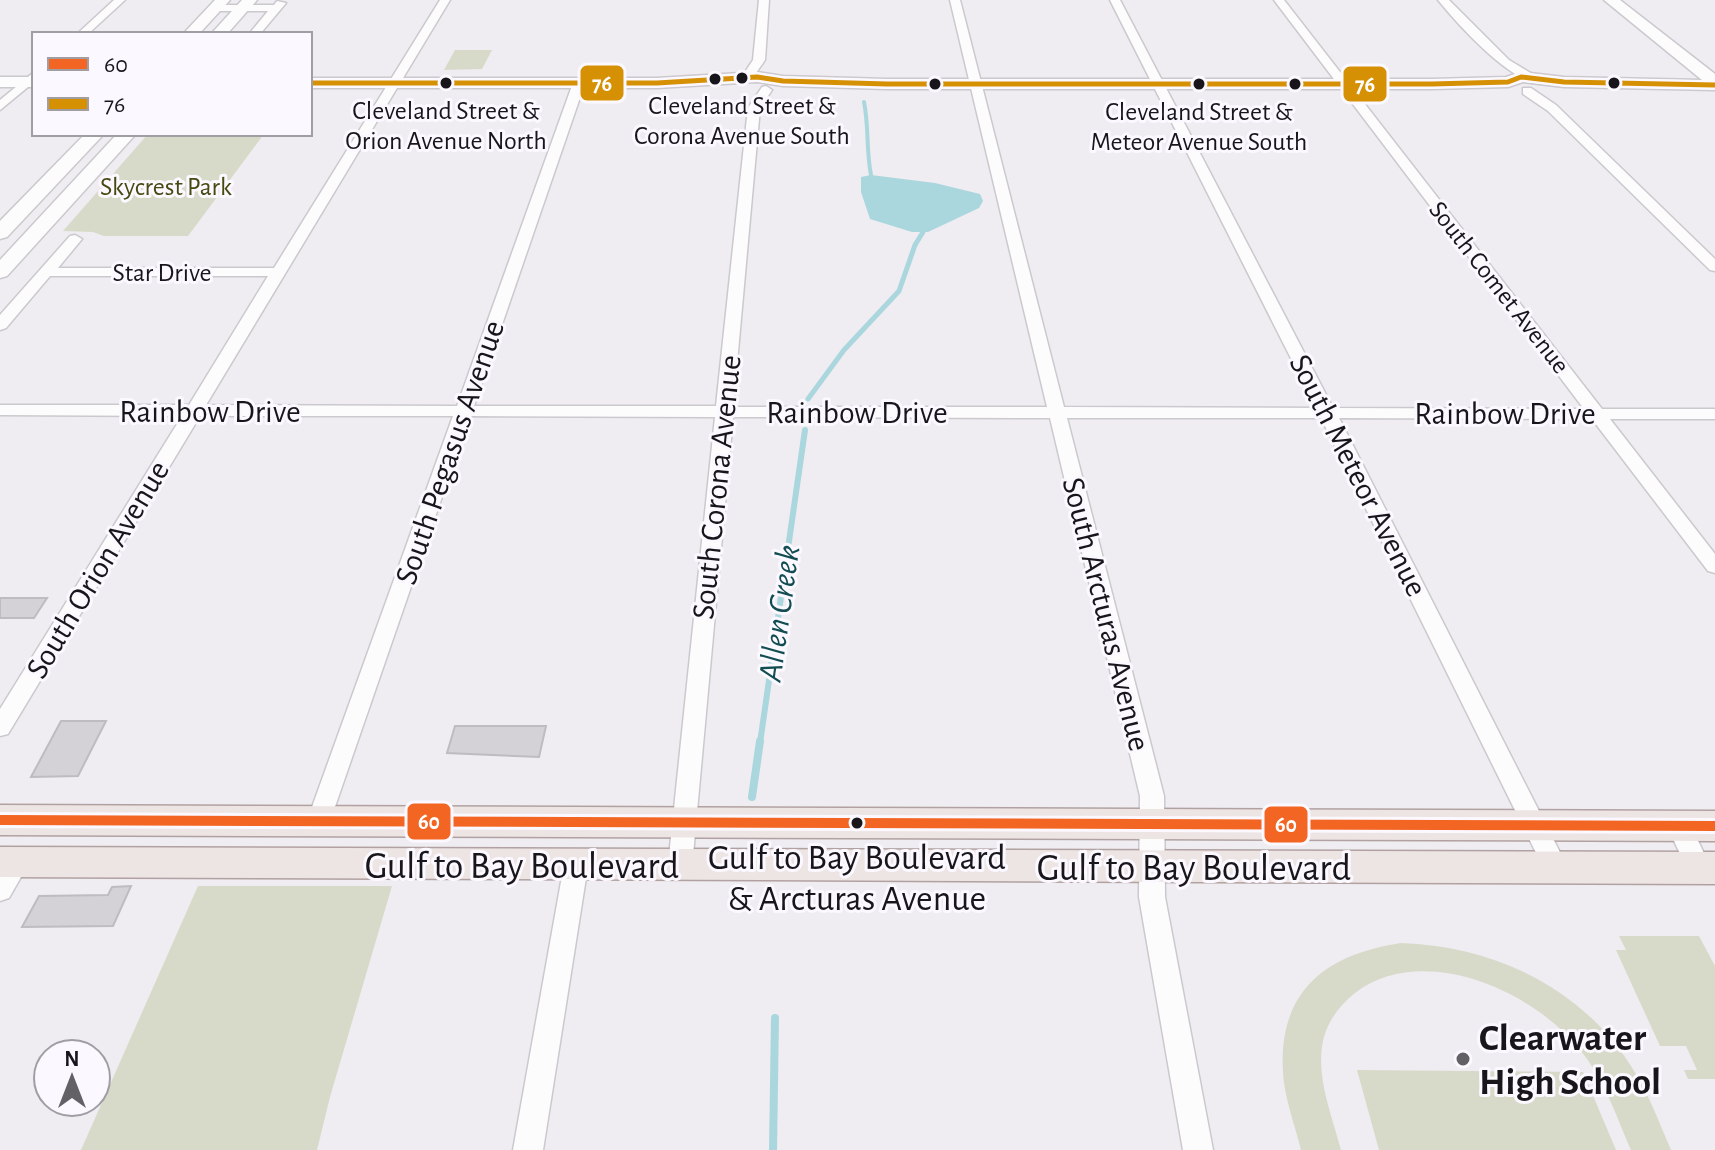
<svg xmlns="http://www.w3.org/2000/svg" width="1715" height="1150" viewBox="0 0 1715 1150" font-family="'Alegreya Sans',sans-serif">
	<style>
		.green { fill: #d8dac9 }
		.water { fill: #aad7dd }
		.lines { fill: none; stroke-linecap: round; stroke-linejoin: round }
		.stream-far3 { stroke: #aad7dd; stroke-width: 4 }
		.stream-far2 { stroke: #aad7dd; stroke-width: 5 }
		.stream-far1 { stroke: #aad7dd; stroke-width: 6 }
		.stream { stroke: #aad7dd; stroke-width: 8 }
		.building { fill: #d4d2d7; stroke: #bebcc0; stroke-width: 2 }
		.street-casing { stroke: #ccc9ce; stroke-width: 3 }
		.secondary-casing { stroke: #ccc9ce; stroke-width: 3 }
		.primary-casing { stroke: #b1a2a1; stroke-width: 3 }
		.street { fill: #fdfcfd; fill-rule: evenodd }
		.secondary { fill: #fdfcfd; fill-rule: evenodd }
		.primary { fill: #ede5e4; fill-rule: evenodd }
		.bus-1-casing { stroke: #fbf8ff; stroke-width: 16 }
		.bus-2-casing { stroke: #fbf8ff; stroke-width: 9 }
		.bus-1 { stroke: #f26522; stroke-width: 10 }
		.bus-2 { stroke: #d69004; stroke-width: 5 }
		.bus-dot { fill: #18161a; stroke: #fbf8ff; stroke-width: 3 }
		.poi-dot { fill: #636166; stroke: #fbf8ff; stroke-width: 3 }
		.labels { text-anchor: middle; stroke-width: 6; stroke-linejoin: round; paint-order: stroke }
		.far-bus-label { font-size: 26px; fill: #18161a; stroke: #fbf8ff }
		.far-park-label { font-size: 26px; fill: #464a10; stroke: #fbf8ff }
		.far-street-label { font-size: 26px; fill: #18161a; stroke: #fbf8ff }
		.street-label { font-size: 32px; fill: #18161a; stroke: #fbf8ff }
		.water-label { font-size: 34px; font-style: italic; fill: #124d52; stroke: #fbf8ff }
		.near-bus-label { font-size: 36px; fill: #18161a; stroke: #fbf8ff }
		.near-street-label { font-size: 38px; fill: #18161a; stroke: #fbf8ff }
		.near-poi-label { font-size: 38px; font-weight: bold; fill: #18161a; stroke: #fbf8ff; text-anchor: start }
		.line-badge { stroke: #fbf8ff; stroke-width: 3 }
		.badge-label { font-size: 22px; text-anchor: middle; font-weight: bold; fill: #fff }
	</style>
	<rect width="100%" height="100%" fill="#efecf2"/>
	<!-- green -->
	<path class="green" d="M455 50H492L482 69 444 70Z
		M148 134H264L188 236H104L93 232 63 231Z
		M198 886H392L330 1097 317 1150H81Z
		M1619 936H1699L1715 966V1079H1688L1684 1070H1697L1686 1046H1660L1616 950H1626Z
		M1401 943C1493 946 1581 987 1631 1066 1648 1092 1659 1122 1671 1150H1631C1615 1113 1602 1073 1574 1043 1526 988 1421 943 1355 993 1341 1004 1329 1019 1324 1037 1314 1073 1332 1115 1341 1150H1301C1295 1125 1284 1097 1283 1072 1278 990 1327 954 1401 943Z
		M1357 1070 1583 1072 1616 1150H1379Z"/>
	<!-- water -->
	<path class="water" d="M871 175 935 183 980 194 983 201 979 208 928 232H912L870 219 861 192V177Z"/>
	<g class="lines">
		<!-- stream-far3 -->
		<path class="stream-far3" d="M864 102C869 126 866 150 871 175"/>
		<!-- stream-far2 -->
		<path class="stream-far2" d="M808 399 844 350 899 291 915 245 923 232"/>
		<!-- stream-far1 -->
		<path class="stream-far1" d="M760 743 805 430"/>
		<!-- stream -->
		<path class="stream" d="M752 797 760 741
			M773 1150 775 1018"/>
	</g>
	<!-- building -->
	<path class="building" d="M0 598H47L34 618H0Z
		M61 721H106L78 776 31 777Z
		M455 726H546L539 757 447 753Z
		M131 886 113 926 22 927 39 896 108 895 112 887Z"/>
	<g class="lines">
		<defs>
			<path id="street" d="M114 0H125L88 34H77Z
				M440 0H450L206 405 457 406 573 83 579 79 585 83 474 406H716L748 108 762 87 766 86 772 90 760 108 733 407H1047L950 0H960L1064 407 1316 408 1110 0H1120L1333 408 1584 409 1274 0H1284L1602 409H1715V419H1610L1715 554V573L1708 571 1592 419 1339 418 1569 870 1566 877 1557 880 1548 877 1321 418H1067L1164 796 1165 897 1213 1150H1183L1139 897 1140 796 1050 418 733 417 692 866 689 873 680 876 671 873 668 866 715 417 470 416 328 827 319 830 310 827 307 821 453 416H200L8 734 0 736V709L182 416 0 415V405H189L268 276H50L6 328 0 330V315L70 236 75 235 82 239 58 268H274Z
				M759 0H769L765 60 751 80 747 82 741 78 753 60Z
				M1438 0H1449L1509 60 1537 77V81C1510 83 1455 21 1438 0Z
				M277 1 286 3 260 34H249L268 11H215L210 8 215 5H274Z
				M34 72V82L0 110V100Z
				M1523 88H1531L1556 105 1715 259V271L1710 270 1548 111 1523 94Z
				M1679 817 1688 819 1691 826 1711 868 1708 875 1699 878 1690 875 1667 826 1670 819Z
				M17 853 26 856 29 863 9 898 0 901V869L8 856Z
				M576 855 585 858 588 865 543 1150H513L564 865 567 858Z"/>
			<path id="secondary" d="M215 0H230L199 34H183Z
				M242 0H257L227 34H211Z
				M1604 0H1620L1715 74V90L1564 87 1523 82 1508 87 1432 89H887L783 86 757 82 657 88H310V78H657L757 72 783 76 887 79H1432L1506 77 1521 72 1564 77 1702 80Z
				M0 77H34V87H0Z
				M85 134H104L7 237 0 239V221Z
				M117 134H136L7 276 0 278V260Z"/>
			<path id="primary" d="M0 805 1715 811V841L0 835Z
				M0 847 1715 852V884L0 877Z"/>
		</defs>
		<!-- street casing -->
		<use href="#street" class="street-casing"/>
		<!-- secondary casing -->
		<use href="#secondary" class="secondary-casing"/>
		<!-- primary casing -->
		<use href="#primary" class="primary-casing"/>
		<!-- street -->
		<use href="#street" class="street"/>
		<!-- secondary -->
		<use href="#secondary" class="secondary"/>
		<!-- primary -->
		<use href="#primary" class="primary"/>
		<defs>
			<path id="bus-1" d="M0 820 1715 826"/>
			<path id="bus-2" d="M310 83H657L757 77 783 81 887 84H1432L1508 82 1521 77 1564 82 1715 85"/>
		</defs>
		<!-- bus-1 casing -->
		<use href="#bus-1" class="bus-1-casing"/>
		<!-- bus-2 casing -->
		<use href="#bus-2" class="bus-2-casing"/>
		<!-- bus-1 -->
		<use href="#bus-1" class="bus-1"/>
		<!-- bus-2 -->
		<use href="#bus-2" class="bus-2"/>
	</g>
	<!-- markers -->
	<g class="bus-dot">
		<circle cx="742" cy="78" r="7"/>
		<circle cx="715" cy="79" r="7"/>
		<circle cx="446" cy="83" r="7"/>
		<circle cx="1614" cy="83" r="7"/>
		<circle cx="935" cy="84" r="7"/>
		<circle cx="1199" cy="84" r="7"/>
		<circle cx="1295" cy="84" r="7"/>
		<circle cx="857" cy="823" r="7"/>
	</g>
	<circle class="poi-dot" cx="1463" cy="1059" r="8"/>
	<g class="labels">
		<!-- far-bus labels -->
		<g class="far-bus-label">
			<text x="742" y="114">Cleveland Street &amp;<tspan x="742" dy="30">Corona Avenue South</tspan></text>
			<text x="446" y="119">Cleveland Street &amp;<tspan x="446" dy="30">Orion Avenue North</tspan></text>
			<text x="1199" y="120">Cleveland Street &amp;<tspan x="1199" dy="30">Meteor Avenue South</tspan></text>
		</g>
		<!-- far-park labels -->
		<g class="far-park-label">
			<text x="166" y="195">Skycrest Park</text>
		</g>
		<!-- far-street labels -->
		<g class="far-street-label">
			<text x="162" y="281">Star Drive</text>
			<text transform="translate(1500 287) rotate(52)" y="9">South Comet Avenue</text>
		</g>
		<!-- street labels -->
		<g class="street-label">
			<text x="210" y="422">Rainbow Drive</text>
			<text x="857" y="423">Rainbow Drive</text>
			<text x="1505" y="424">Rainbow Drive</text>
			<text transform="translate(449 452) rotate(-71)" y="11">South Pegasus Avenue</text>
			<text transform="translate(1359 475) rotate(63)" y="11">South Meteor Avenue</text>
			<text transform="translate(716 487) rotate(-84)" y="11">South Corona Avenue</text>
			<text transform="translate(97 569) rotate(-59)" y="11">South Orion Avenue</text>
			<text transform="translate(1107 614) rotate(76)" y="11">South Arcturas Avenue</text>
		</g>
		<!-- water labels -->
		<g class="water-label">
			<text transform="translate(778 613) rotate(-82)" y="12">Allen Creek</text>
		</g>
		<!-- near-bus labels -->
		<g class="near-bus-label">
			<text x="857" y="869">Gulf to Bay Boulevard<tspan x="857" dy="41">&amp; Arcturas Avenue</tspan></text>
		</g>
		<!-- near-street labels -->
		<g class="near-street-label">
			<text x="522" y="878">Gulf to Bay Boulevard</text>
			<text x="1194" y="880">Gulf to Bay Boulevard</text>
		</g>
		<!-- near-poi labels -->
		<g class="near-poi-label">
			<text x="1479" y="1050">Clearwater<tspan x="1479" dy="44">High School</tspan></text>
		</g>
	</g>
	<g class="line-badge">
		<rect x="579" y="64" width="46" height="38" rx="8" fill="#d69004"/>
		<rect x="1342" y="65" width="46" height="38" rx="8" fill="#d69004"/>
		<rect x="406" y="802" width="46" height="39" rx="8" fill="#f26522"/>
		<rect x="1263" y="805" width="46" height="39" rx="8" fill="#f26522"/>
	</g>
	<g class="badge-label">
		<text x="602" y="91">76</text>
		<text x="1365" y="92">76</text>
		<text x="429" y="829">60</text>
		<text x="1286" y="832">60</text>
	</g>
	<!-- legend -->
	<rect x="32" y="32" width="280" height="104" fill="#fbf8ff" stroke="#a09ea3" stroke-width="2"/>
	<rect x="48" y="58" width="40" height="12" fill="#f26522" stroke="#a09ea3" stroke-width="2"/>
	<text x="104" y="72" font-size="24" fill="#18161a">60</text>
	<rect x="48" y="98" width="40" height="12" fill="#d69004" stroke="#a09ea3" stroke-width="2"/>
	<text x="104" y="112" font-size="24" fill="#18161a">76</text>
	<!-- north arrow -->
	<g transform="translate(72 1078)"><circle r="38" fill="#fbf8ff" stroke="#a09ea3" stroke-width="2"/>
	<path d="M0-6L14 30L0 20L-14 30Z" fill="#636166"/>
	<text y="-12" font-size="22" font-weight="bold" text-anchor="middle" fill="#18161a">N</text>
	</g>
</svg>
